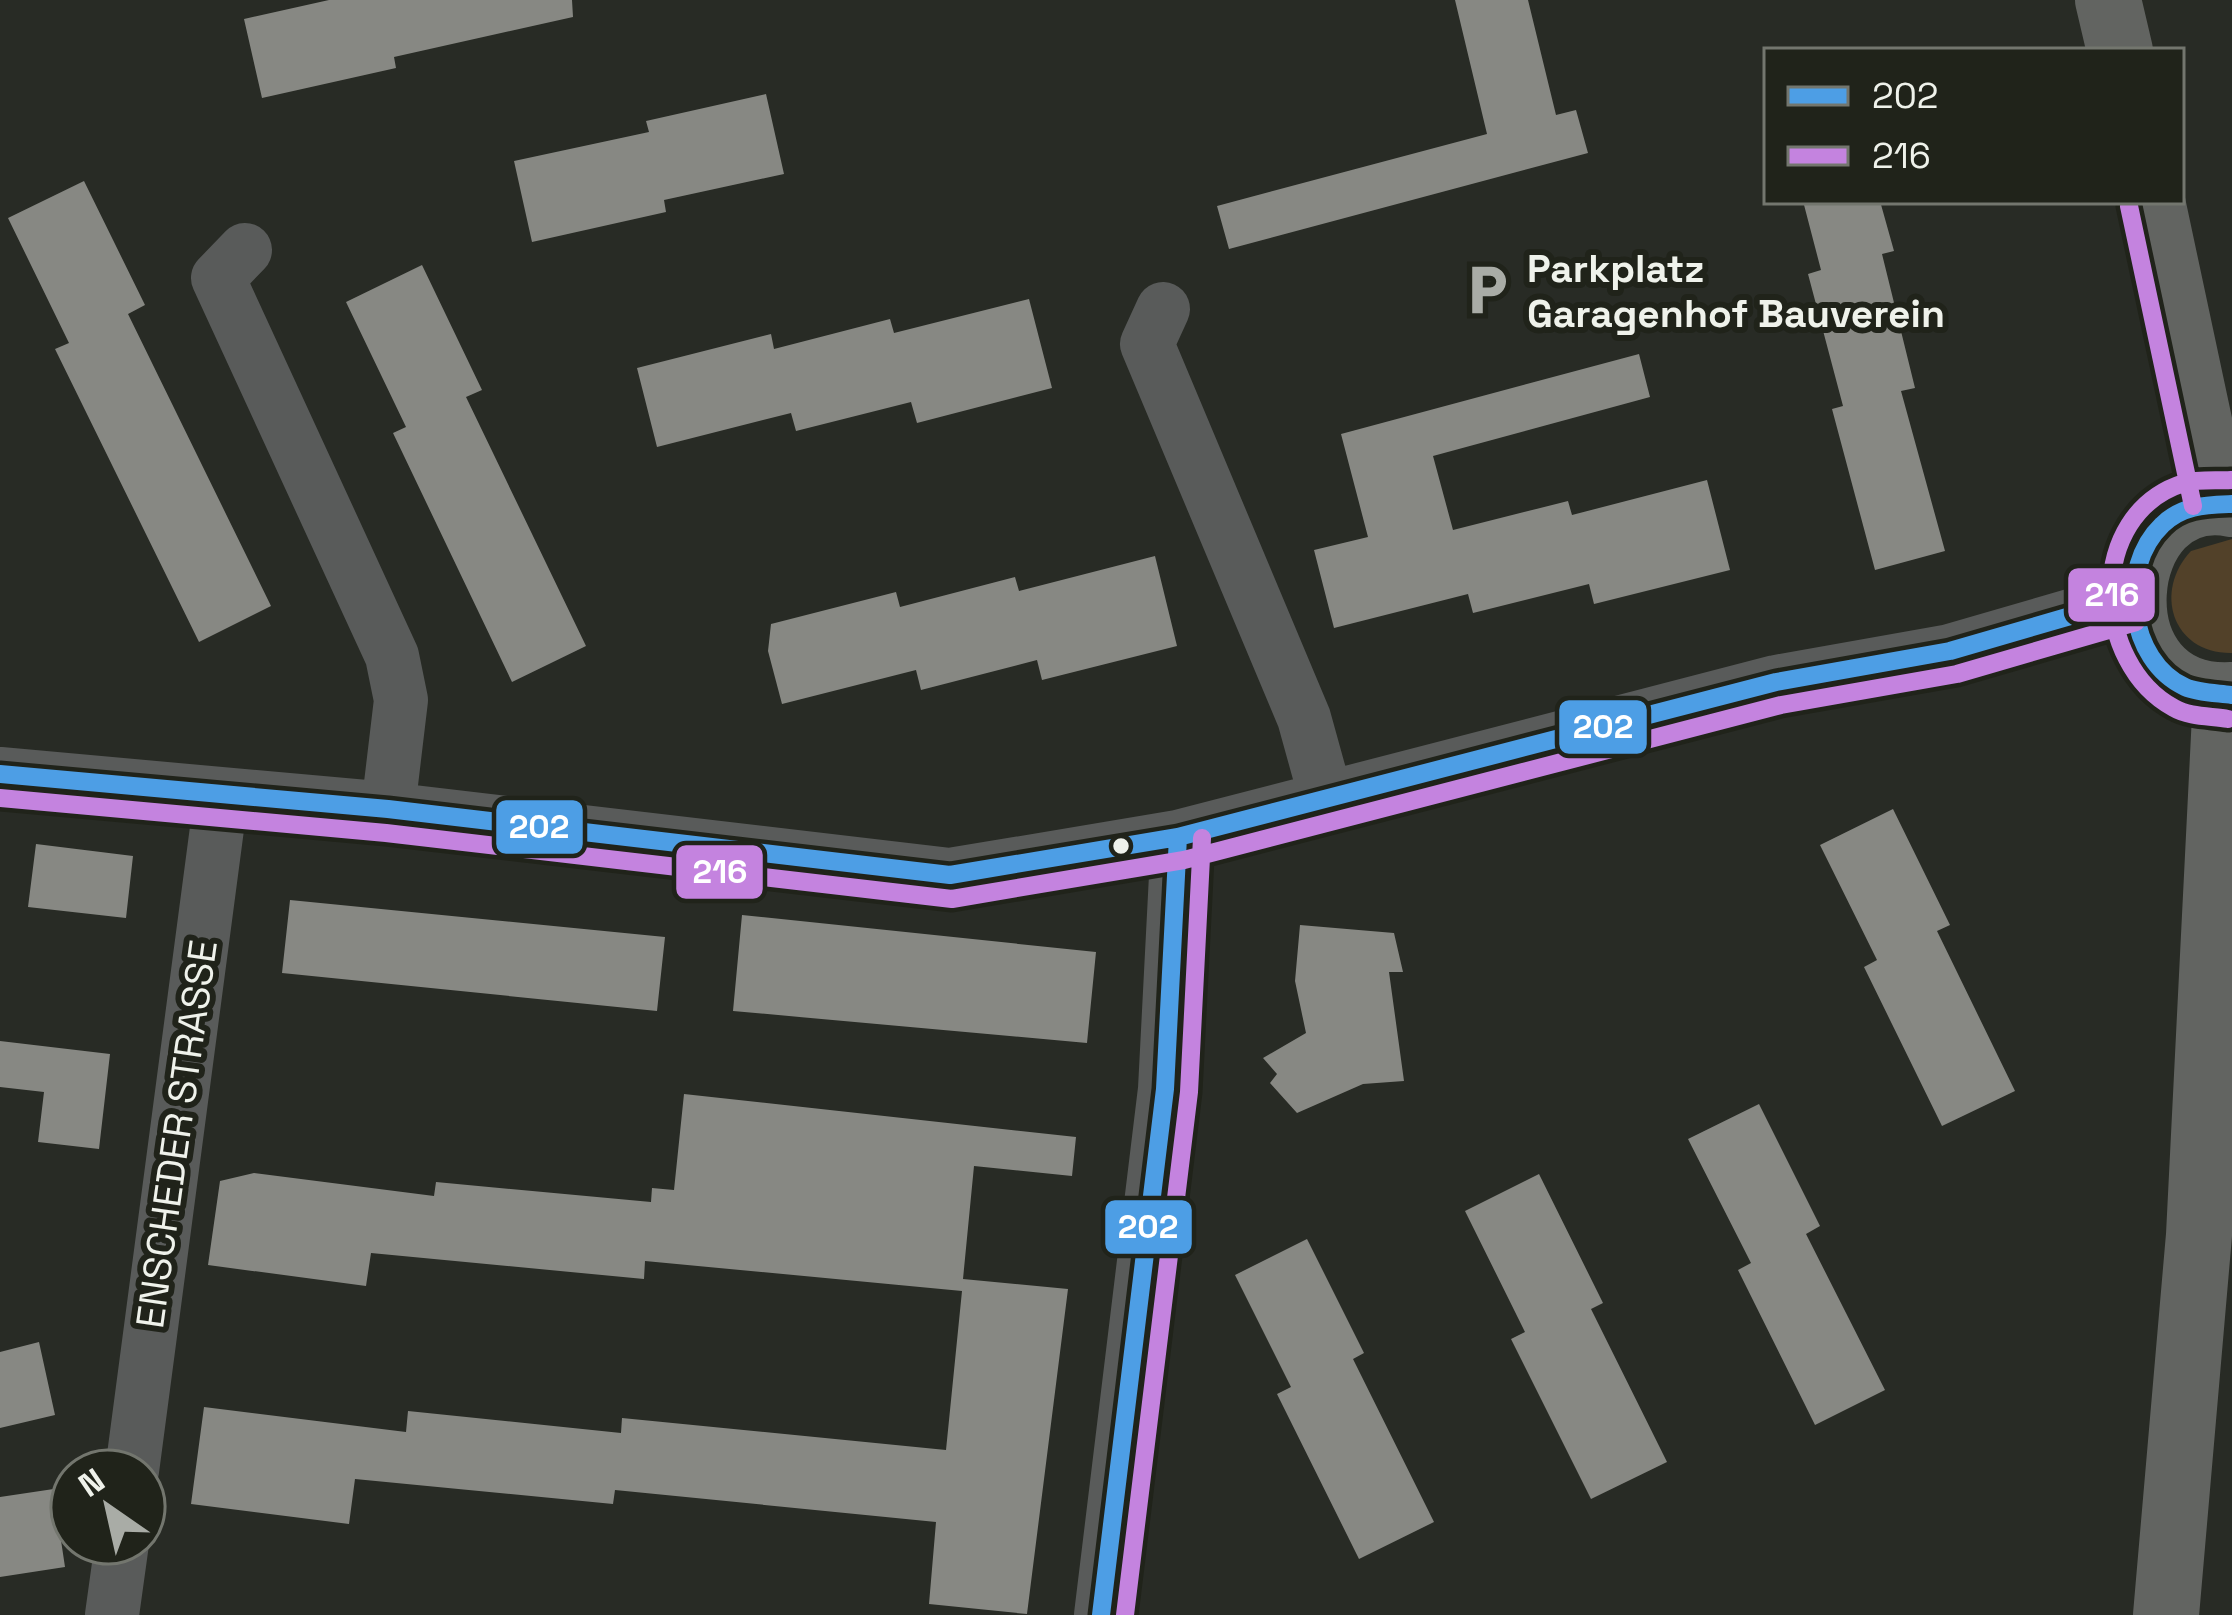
<svg xmlns="http://www.w3.org/2000/svg" width="2232" height="1615" viewBox="0 0 2232 1615" font-family="'Space Grotesk',sans-serif">
	<style>
		.green { fill: #524129 }
		.building { fill: #878883 }
		.lines { fill: none; stroke-linecap: round; stroke-linejoin: round }
		.minor { stroke: #595b5a; stroke-width: 54 }
		.major { stroke: #626461; stroke-width: 66 }
		.bus-1-casing { stroke: #20231a; stroke-width: 27 }
		.bus-2-casing { stroke: #20231a; stroke-width: 27 }
		.bus-1 { stroke: #4d9ee5; stroke-width: 18 }
		.bus-2 { stroke: #c483df; stroke-width: 18 }
		.bus-dot { fill: #eff2eb; stroke: #20231a; stroke-width: 4.5 }
		.labels { text-anchor: middle; stroke-width: 12; stroke-linejoin: round; paint-order: stroke }
		.poi-label { font-size: 39px; font-weight: bold; fill: #eff2eb; stroke: #20231a; text-anchor: start }
		.street-label { font-size: 39px; fill: #eff2eb; stroke: #20231a }
		.line-badge { stroke: #20231a; stroke-width: 4.5 }
		.badge-label { font-size: 33px; text-anchor: middle; font-weight: bold; fill: #fff }
	</style>
	<rect width="100%" height="100%" fill="#282b25"/>
	<!-- green -->
	<path class="green" d="M2232 539V653C2172 654 2153 591 2191 551Z"/>
	<!-- building -->
	<path class="building" d="M329 0H572L573 17 394 57 396 68 262 98 244 19Z
		M1455 0H1528L1556 115 1576 110 1588 153 1229 249 1217 206 1487 134Z
		M766 94 784 174 664 200 666 212 532 242 514 161 649 132 646 121Z
		M84 181 145 305 128 314 271 606 199 642 55 349 69 343 8 218Z
		M1803 201H1880L1894 251 1882 254 1915 388 1901 391 1945 551 1875 570 1832 409 1843 406 1808 274 1821 270Z
		M422 265 482 390 466 397 586 646 512 682 393 433 406 427 346 302Z
		M1029 299 1052 388 917 423 911 402 796 431 791 413 657 447 637 368 771 334 774 349 890 319 894 333Z
		M1639 354 1650 397 1433 456 1453 530 1568 501 1572 515 1707 480 1730 570 1594 604 1589 584 1473 613 1468 594 1334 628 1314 550 1368 537 1341 434Z
		M1155 556 1177 646 1042 680 1037 660 921 690 916 670 782 704 768 651 771 624 896 592 900 607 1015 577 1019 591Z
		M1893 809 1950 925 1937 931 2015 1091 1942 1126 1864 967 1877 960 1820 845Z
		M36 844 133 856 126 918 28 907Z
		M290 900 665 937 657 1011 282 973Z
		M742 915 1096 952 1087 1043 733 1011Z
		M1300 925 1394 933 1403 972H1389L1404 1081 1363 1084 1297 1113 1270 1083 1277 1074 1263 1058 1306 1033 1295 981Z
		M0 1041 110 1054 99 1149 38 1142 44 1092 0 1087Z
		M684 1094 1076 1137 1072 1176 974 1166 963 1279 1068 1289 1027 1614 929 1604 936 1522 615 1490 613 1504 355 1479 349 1524 191 1504 204 1407 406 1432 408 1411 621 1433 622 1418 946 1450 962 1291 645 1261 644 1279 371 1253 366 1286 208 1265 220 1181 254 1173 434 1196 436 1182 651 1202 652 1188 674 1190Z
		M1759 1104 1820 1226 1806 1234 1885 1390 1815 1425 1738 1270 1751 1263 1688 1139Z
		M1539 1174 1603 1303 1591 1309 1667 1462 1591 1499 1511 1339 1525 1332 1465 1211Z
		M1307 1239 1364 1353 1353 1359 1434 1522 1359 1559 1277 1394 1291 1387 1235 1275Z
		M39 1342 55 1415 0 1428V1352Z
		M67 1487 72 1524 59 1527 65 1567 0 1577V1497Z"/>
	<g class="lines">
		<!-- minor -->
		<path class="minor" d="M245 250 218 278 392 656 401 700 388 809
			M1163 309 1147 344 1304 718 1327 801
			M0 774 388 809 950 875 1178 837 1776 682 1950 651 2129 599
			M132 1471 221 798
			M112 1615 122 1543
			M1101 1615 1165 1089 1178 837"/>
		<!-- major -->
		<path class="major" d="M2108 0 2120 51
			M2152 201 2216 501
			M2232 504C2111 481 2091 703 2232 695
			M2166 1615 2199 1235 2226 696"/>
		<defs>
			<path id="bus-1" d="M2232 504C2206 505 2182 505 2162 525 2117 568 2128 661 2185 687 2198 693 2218 693 2232 695
				M0 774 388 809 950 875 1178 837 1776 682 1950 651 2129 599
				M1101 1615 1165 1089 1178 837"/>
			<path id="bus-2" d="M2129 206 2193 506
				M2228 719C2212 716 2189 717 2174 708 2092 664 2085 514 2184 483 2198 479 2216 481 2231 480
				M0 798 386 833 952 899 1184 860 1781 705 1957 674 2136 622
				M1125 1615 1189 1092 1202 838"/>
		</defs>
		<!-- bus-1 casing -->
		<use href="#bus-1" class="bus-1-casing"/>
		<!-- bus-2 casing -->
		<use href="#bus-2" class="bus-2-casing"/>
		<!-- bus-1 -->
		<use href="#bus-1" class="bus-1"/>
		<!-- bus-2 -->
		<use href="#bus-2" class="bus-2"/>
	</g>
	<!-- icons -->
	<defs>
		<symbol id="parking-bare" viewBox="-9 -9 18 18"><path d="M-3.5-5.5H1a3.5 3.5 0 0 1 0 7H-1V5.5H-3.5ZM-1-3.4V-.6H.8a1.4 1.4 0 0 0 0-2.8Z" fill="#a9aca6" stroke="#20231a" stroke-width="2.5" paint-order="stroke"/></symbol>
	</defs>
	<g fill-rule="evenodd">
		<use href="#parking-bare" x="1449" y="252" width="76" height="76"/>
	</g>
	<!-- markers -->
	<circle class="bus-dot" cx="1121" cy="846" r="10"/>
	<g class="labels">
		<!-- poi labels -->
		<g class="poi-label">
			<text x="1527" y="282">Parkplatz<tspan x="1527" dy="45">Garagenhof Bauverein</tspan></text>
		</g>
		<!-- street labels -->
		<g class="street-label">
			<text transform="translate(176 1134) rotate(-82)" y="14">ENSCHEDER STRASSE</text>
		</g>
	</g>
	<g class="line-badge">
		<rect x="2066" y="566" width="91" height="58" rx="12" fill="#c483df"/>
		<rect x="1557" y="698" width="92" height="58" rx="12" fill="#4d9ee5"/>
		<rect x="494" y="798" width="91" height="58" rx="12" fill="#4d9ee5"/>
		<rect x="674" y="843" width="91" height="58" rx="12" fill="#c483df"/>
		<rect x="1103" y="1198" width="91" height="58" rx="12" fill="#4d9ee5"/>
	</g>
	<g class="badge-label">
		<text x="2112" y="606">216</text>
		<text x="1603" y="738">202</text>
		<text x="539" y="838">202</text>
		<text x="720" y="883">216</text>
		<text x="1148" y="1238">202</text>
	</g>
	<!-- legend -->
	<rect x="1764" y="48" width="420" height="156" fill="#20231a" stroke="#73766e" stroke-width="3"/>
	<rect x="1788" y="87" width="60" height="18" fill="#4d9ee5" stroke="#73766e" stroke-width="3"/>
	<text x="1872" y="108" font-size="36" fill="#eff2eb">202</text>
	<rect x="1788" y="147" width="60" height="18" fill="#c483df" stroke="#73766e" stroke-width="3"/>
	<text x="1872" y="168" font-size="36" fill="#eff2eb">216</text>
	<!-- north arrow -->
	<g transform="translate(108 1507) rotate(326)"><circle r="57" fill="#20231a" stroke="#73766e" stroke-width="3"/>
	<path d="M0-9L21 45L0 30L-21 45Z" fill="#a9aca6"/>
	<text y="-18" font-size="33" font-weight="bold" text-anchor="middle" fill="#eff2eb">N</text>
	</g>
</svg>
